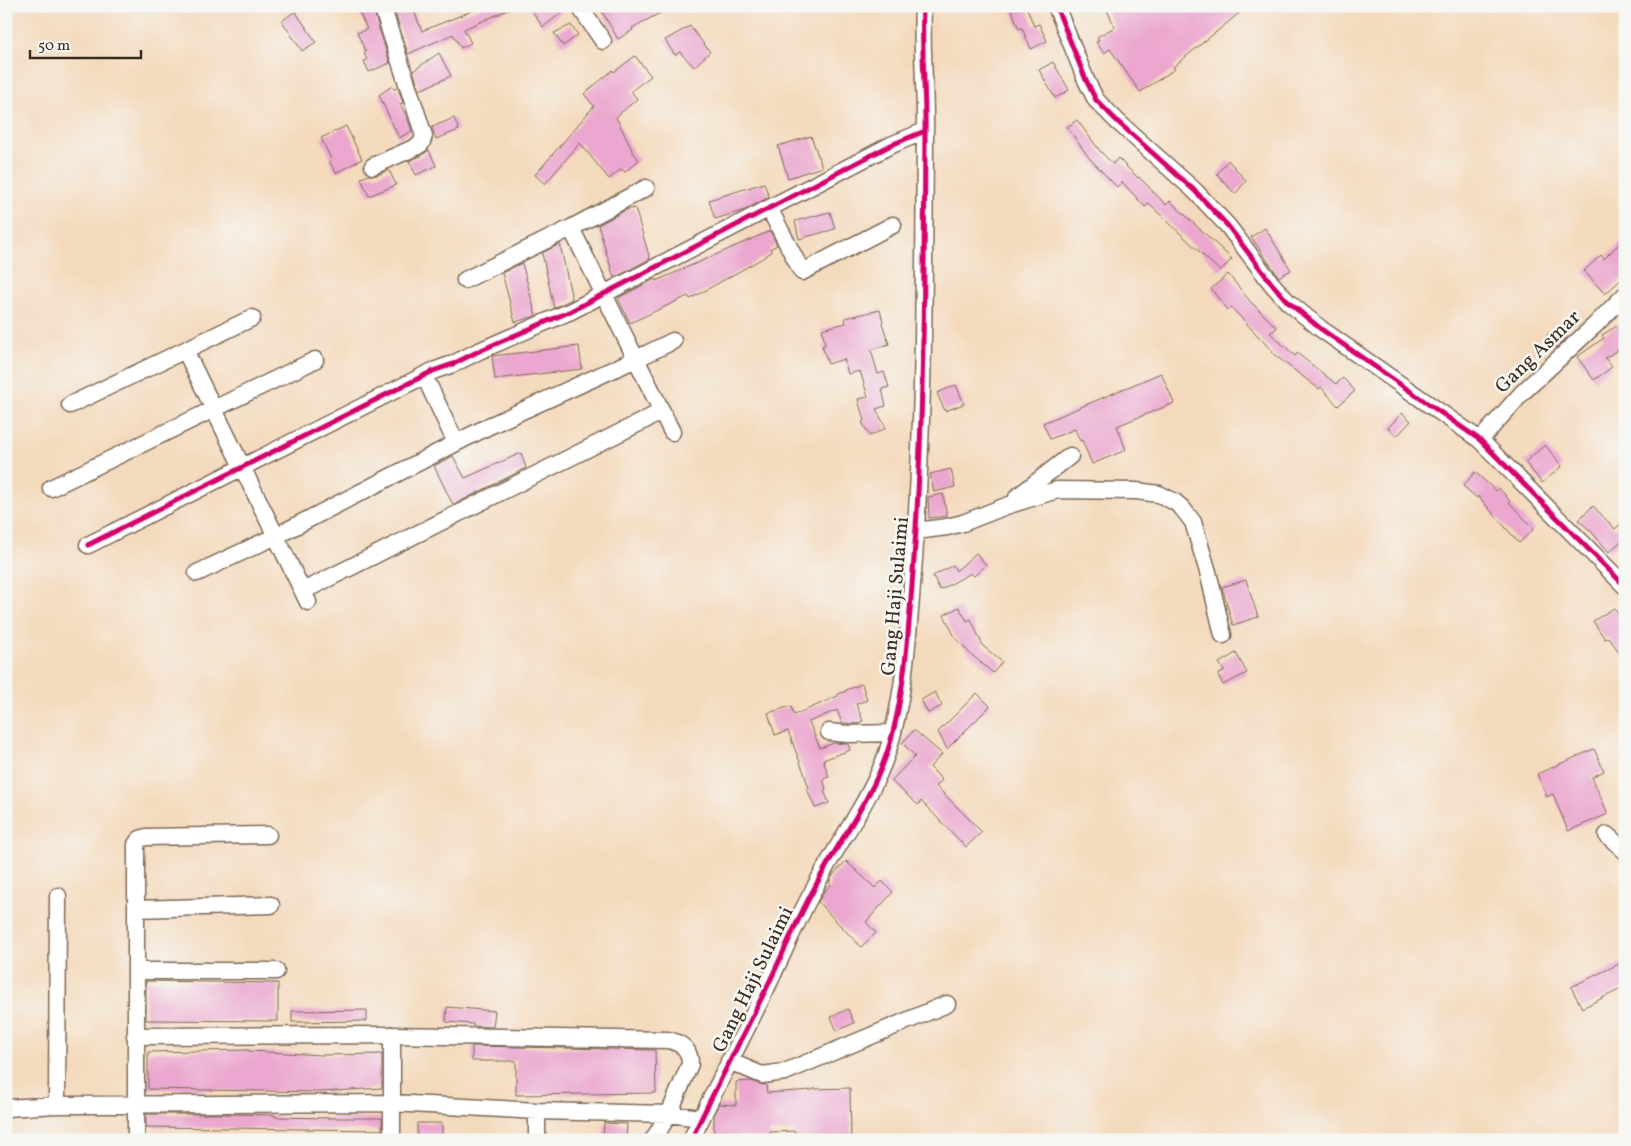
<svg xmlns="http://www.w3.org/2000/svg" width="1631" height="1146" viewBox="0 0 1631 1146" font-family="Vollkorn,serif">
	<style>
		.building { fill: #eba7cf }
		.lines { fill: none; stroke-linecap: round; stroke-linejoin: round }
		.minor-casing { stroke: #7c6856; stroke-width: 19 }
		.minor { stroke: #fff; stroke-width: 16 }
		.cycleway-casing { stroke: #f6f6f2; stroke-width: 8 }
		.cycleway { stroke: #d6006c; stroke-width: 5 }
		.labels { text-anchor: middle; stroke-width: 5; stroke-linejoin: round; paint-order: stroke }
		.street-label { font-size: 20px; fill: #3b2a1e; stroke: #f6f6f2 }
	</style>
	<rect width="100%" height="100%" fill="#f6f6f2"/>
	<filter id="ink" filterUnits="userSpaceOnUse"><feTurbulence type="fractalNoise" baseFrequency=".02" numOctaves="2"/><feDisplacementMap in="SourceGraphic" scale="10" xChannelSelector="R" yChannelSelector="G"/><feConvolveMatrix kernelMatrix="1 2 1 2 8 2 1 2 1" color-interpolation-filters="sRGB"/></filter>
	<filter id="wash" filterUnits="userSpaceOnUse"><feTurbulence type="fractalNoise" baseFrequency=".0096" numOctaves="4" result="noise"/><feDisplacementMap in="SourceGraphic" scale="20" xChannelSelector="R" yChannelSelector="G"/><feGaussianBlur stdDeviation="1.12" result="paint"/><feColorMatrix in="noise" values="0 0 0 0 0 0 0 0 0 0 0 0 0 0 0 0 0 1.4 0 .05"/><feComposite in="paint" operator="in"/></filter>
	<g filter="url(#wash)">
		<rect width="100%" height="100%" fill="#f4dabd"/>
		<g id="blocks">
			<!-- building -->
			<path class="building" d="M356 6H372L390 63 369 72 364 61 367 60 364 53 366 52 357 33 367 29Z
				M393 6H412L422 31 484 6H517L464 29 471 43 461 48 453 34 408 54Z
				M528 6H569V7L543 27Z
				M608 6H673L632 28 633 30 618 39 601 10Z
				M1010 6H1026L1034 26 1039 24 1047 41 1031 49 1022 28 1019 29Z
				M1105 6H1248L1173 67 1175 69 1140 92 1110 49 1104 53 1096 42 1099 40 1097 37 1115 27Z
				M295 11 316 42 302 51 282 21Z
				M571 25 578 35 563 46 554 33Z
				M690 26 710 52 694 67 680 52 675 55 665 40Z
				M439 53 451 76 420 90 413 71Z
				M635 56 651 76 631 91 637 99 616 117 633 152 639 160 625 172 621 169 609 179 580 143 545 184 535 175 594 106 584 94 613 70 614 72Z
				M1053 62 1069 90 1055 98 1039 70Z
				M392 86 394 89 398 88 403 103 400 104 407 117 412 131 399 138 379 95Z
				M454 118 459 130 436 139 432 127Z
				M1077 120 1100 151 1113 164 1118 158 1138 178 1139 177 1166 205 1170 201 1232 259 1220 271 1149 204 1145 207 1122 182 1117 187 1090 159 1067 127Z
				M346 126 362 159 336 173 329 161 331 159 321 138Z
				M811 136 822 167 788 178 778 146Z
				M429 150 436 166 416 175 409 161 421 156Z
				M1228 160 1246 181 1235 194 1217 174Z
				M389 170 396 185 369 196 361 178 369 175H377Z
				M764 183 769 197 745 210 715 219 709 200Z
				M635 208 650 259 614 278 598 225 626 210Z
				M830 212 835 229 799 239 795 221Z
				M1265 228 1291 270 1279 277 1251 237Z
				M770 231 777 245 770 249 771 252 763 258 690 299 688 296 630 323 618 298 655 279 656 281Z
				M1625 238V276L1605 294 1584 271 1601 255 1604 259Z
				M560 244 572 299 554 308 542 253Z
				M522 263 536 316 515 322 502 273Z
				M1228 274 1249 300 1277 328 1270 333 1295 356 1297 353 1336 384 1343 378 1355 391 1338 406 1321 387 1319 389 1272 353 1273 352 1231 307 1228 310 1211 289Z
				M880 310 883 322 882 323 889 344 871 350 878 374 884 372 889 387 882 389 886 406 876 409 886 428 870 436 862 422 864 421 858 399 868 397 860 371 848 374 844 359 828 364 822 346 825 345 822 329 846 323 845 318Z
				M1625 321V345L1605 358 1612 367 1594 380 1577 357 1604 338 1602 335Z
				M1560 327 1567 337 1556 348 1547 335Z
				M579 346 582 369 495 379 492 356Z
				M1161 373 1174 403 1117 426 1126 450 1092 464 1082 440 1080 441 1075 429 1050 439 1043 423Z
				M956 385 964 404 945 411 937 393Z
				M1402 413 1411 421 1397 436 1388 428Z
				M1545 445 1562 466 1542 483 1525 462Z
				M521 453 526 468 453 505 434 466 453 456 465 478Z
				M951 469 955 487 934 492 930 474Z
				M1475 472 1496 491 1499 488 1510 501 1509 502 1534 529 1519 543 1478 496 1477 498 1463 486Z
				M943 494 947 516 929 518 928 497Z
				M1593 506 1615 529 1625 520V538L1609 552 1590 530 1578 520Z
				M976 553 986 565 974 576 971 573 940 590 933 576 953 565 956 571Z
				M1246 580 1258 617 1233 625 1222 587Z
				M959 607 967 621 971 619 983 646 1002 662 993 673 973 656H972L955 637 944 615Z
				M1614 608 1625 624V660L1608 637 1605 639 1593 621Z
				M1236 653 1247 673 1223 685 1218 675 1224 671 1219 663Z
				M862 684 867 700 856 704 863 721 856 724 842 723 837 710 809 722 820 748 834 743 848 744 850 750 823 760 829 777 823 779 826 789 824 790 829 803 815 808 807 789 809 788 803 770 788 731 775 735 768 713 791 706 794 715 838 696V694L846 691V690Z
				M935 692 942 706 928 713 921 700Z
				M977 693 990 706 947 749 938 732Z
				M914 730 942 754 930 767 942 780 936 786 982 832 966 847 921 801 918 805 891 781 915 756 902 743Z
				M1594 749 1604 771 1592 777 1608 814 1568 831 1553 794 1547 797 1537 774Z
				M846 861 875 888 882 881 893 892 866 922 876 933 861 947 818 902 824 891 831 885 829 883 833 875Z
				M1625 961V987L1582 1008 1571 987Z
				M146 981 278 983V1021L146 1020Z
				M447 1007 495 1011 493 1027 473 1026V1024L446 1022Z
				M848 1009 854 1023 837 1031 831 1017Z
				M367 1010V1021L292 1022V1011Z
				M472 1046 655 1050 656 1093 516 1095V1061H472Z
				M249 1050V1051L322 1055 382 1054V1088L320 1092 148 1089V1052Z
				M751 1081 759 1084 766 1085 767 1093 813 1090V1089L850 1088 851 1140H796L795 1131 770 1132V1138L714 1136V1116L719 1104 736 1105V1082Z
				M146 1114H226L275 1115V1117L330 1118H382V1130L146 1127Z
				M417 1123H442V1140H417Z
				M604 1123 627 1124 626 1140H603Z"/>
		</g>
	</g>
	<g filter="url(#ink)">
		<use href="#blocks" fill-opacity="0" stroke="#7c6856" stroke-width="1"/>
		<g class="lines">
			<defs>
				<path id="minor" d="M579 6 603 41
					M1056 6 1086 80 1096 100 1118 122 1195 191 1228 226 1272 284 1288 302 1321 329 1480 440 1625 586
					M373 166 416 147 421 144 424 136 382 6
					M646 188 571 228 636 359 673 341
					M769 208 802 272 893 225
					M465 280 571 228
					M185 350 308 602
					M424 375 456 443
					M70 405 252 318
					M1480 440 1523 392 1595 325 1625 295
					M51 488 315 360
					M1017 497 1070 456
					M916 531 947 527 963 523 1006 506 1057 490 1136 491 1159 494 1175 502 1182 508 1193 522 1208 572 1223 635
					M88 545 433 371 453 364 479 351 571 311 891 145 925 131
					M197 573 276 536 489 426 636 359 672 432
					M303 591 661 412
					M829 732 848 734 893 733
					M1607 835 1625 851
					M136 909 271 905
					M136 971H276
					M135 1036 392 1035 668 1040C682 1043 690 1049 690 1064L669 1114 653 1140
					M729 1061 762 1075 785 1072 947 1004
					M57 1105 58 896
					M6 1108 57 1105 392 1103 537 1111 669 1114 701 1118
					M136 1140V844L140 839 146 837 268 835
					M392 1140V1035
					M537 1140V1111
					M691 1140C713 1093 737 1048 760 1001 779 964 794 925 814 889 837 843 870 802 887 753 906 695 909 620 914 559 924 419 924 277 925 137 926 93 921 50 923 6"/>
			</defs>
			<!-- minor casing -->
			<use href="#minor" class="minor-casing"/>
			<!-- minor -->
			<use href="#minor" class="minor"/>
			<defs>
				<path id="cycleway" d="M1056 6 1086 80 1096 100 1118 122 1195 191 1228 226 1272 284 1288 302 1321 329 1480 440 1625 586
					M88 545 433 371 453 364 479 351 571 311 891 145 925 131
					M691 1140C713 1093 737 1048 760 1001 779 964 794 925 814 889 837 843 870 802 887 753 906 695 909 620 914 559 924 419 924 277 925 137 926 93 921 50 923 6"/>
			</defs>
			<!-- cycleway casing -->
			<use href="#cycleway" class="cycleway-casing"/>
			<!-- cycleway -->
			<use href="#cycleway" class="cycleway"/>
		</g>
	</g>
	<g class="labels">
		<!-- street labels -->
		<g class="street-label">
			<text transform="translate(1537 351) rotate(-44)" y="7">Gang Asmar</text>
			<text transform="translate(894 596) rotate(-85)" y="7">Gang Haji Sulaimi</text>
			<text transform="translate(752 979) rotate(-64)" y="7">Gang Haji Sulaimi</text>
		</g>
	</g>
	<!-- margin -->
	<rect width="1631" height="1146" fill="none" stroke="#f6f6f2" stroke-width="25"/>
	<!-- scale -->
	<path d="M30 50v8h111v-8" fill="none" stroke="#3b2a1e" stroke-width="2.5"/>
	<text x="38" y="50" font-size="15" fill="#3b2a1e" stroke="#f6f6f2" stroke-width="4" paint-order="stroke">50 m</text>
</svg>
